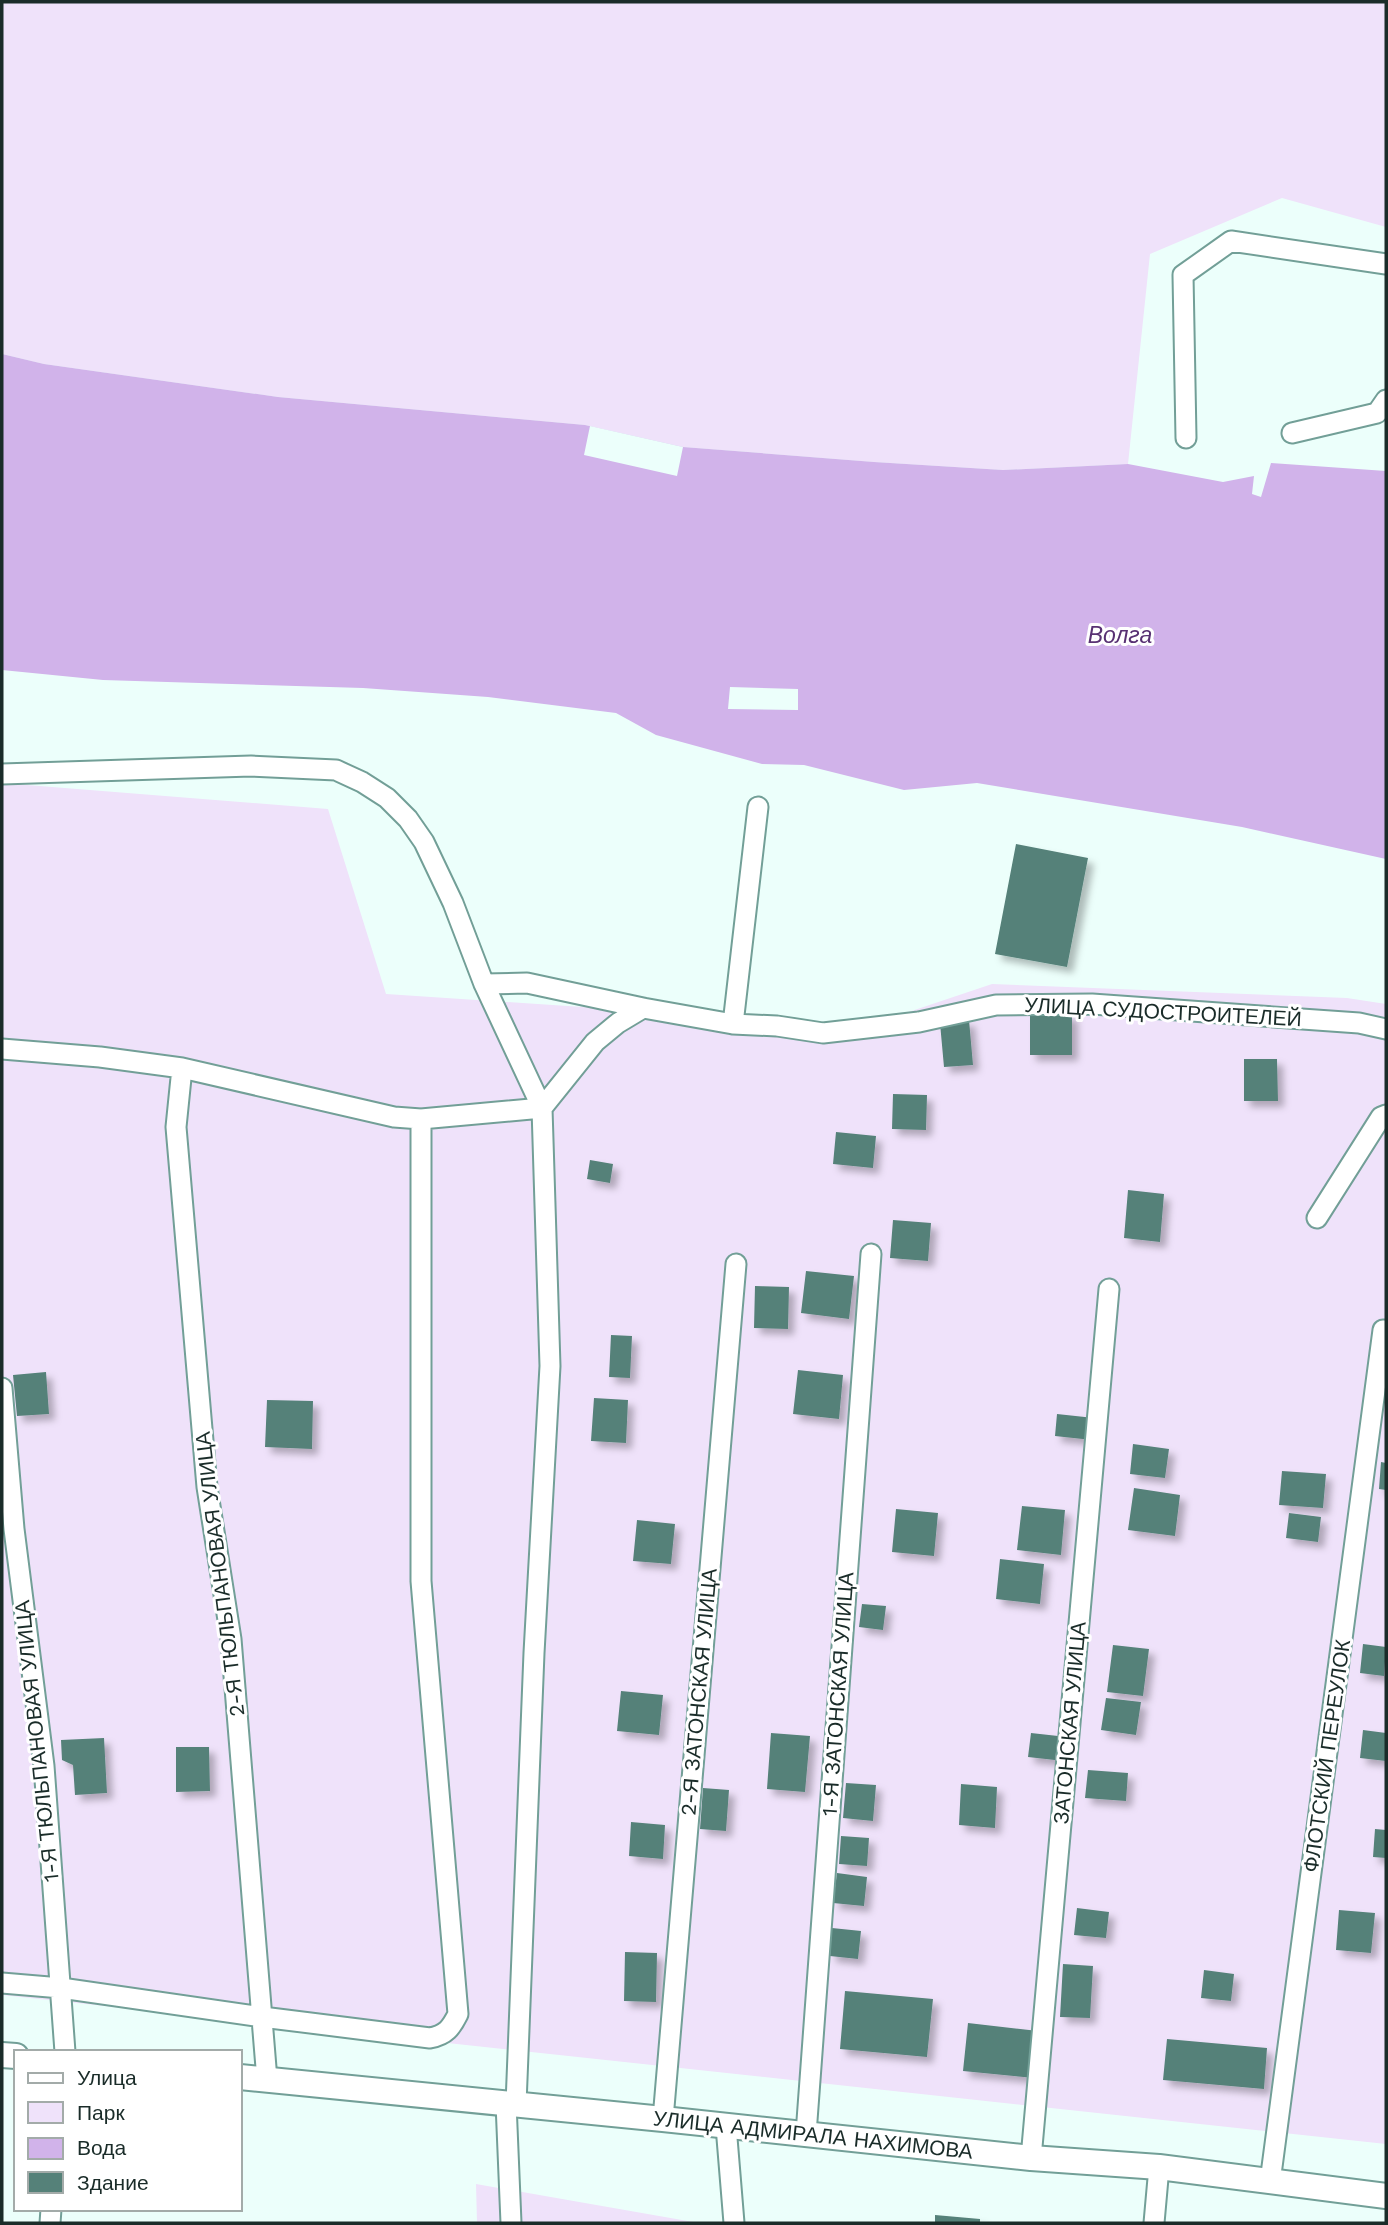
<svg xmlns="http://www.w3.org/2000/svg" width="1388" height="2225" viewBox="0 0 1388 2225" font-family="'Work Sans',sans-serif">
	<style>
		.green { fill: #efe2fa }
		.water { fill: #d1b3ea }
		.pier { fill: #ecfffb }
		.building { fill: #558179; filter: url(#shadow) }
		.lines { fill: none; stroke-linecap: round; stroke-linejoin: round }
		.minor-casing { stroke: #729f97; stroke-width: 23 }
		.major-casing { stroke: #729f97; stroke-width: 28 }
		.minor { stroke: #fff; stroke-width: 19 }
		.major { stroke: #fff; stroke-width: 24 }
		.labels { text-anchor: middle; stroke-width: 6; stroke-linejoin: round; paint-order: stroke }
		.street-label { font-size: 21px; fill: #1a2c29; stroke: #fff }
		.water-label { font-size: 23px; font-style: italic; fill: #583173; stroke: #fff }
	</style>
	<defs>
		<filter id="shadow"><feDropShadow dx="6" dy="6" stdDeviation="3.5" flood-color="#0004"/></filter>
	</defs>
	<rect width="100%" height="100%" fill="#ecfffb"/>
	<!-- green -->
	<path class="green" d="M2 2H1386V227L1282 198 1150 254 1128 464 1003 470 874 462 683 447 585 425 278 397 44 364 2 354Z
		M2 783 328 809 386 994 867 1026 992 984 1347 998 1386 1004V2144L2 1995Z
		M476 2184 699 2223H477Z"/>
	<!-- water -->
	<path class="water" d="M2 354 44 364 278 397 585 425 683 447 874 462 1003 470 1128 464 1223 482 1254 476 1252 494 1261 497 1271 463 1386 471V859L1242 827 977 783 904 790 804 765 762 764 656 735 616 713 488 697 363 688 103 680 2 670Z"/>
	<!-- pier -->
	<path class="pier" d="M590 426 683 447 677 476 584 455Z
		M730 687 798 689V710L728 709Z"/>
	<!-- building -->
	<path class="building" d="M1016 844 1088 858 1067 967 995 954Z
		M1030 1014H1072V1055H1030Z
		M969 1020 973 1065 944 1067 940 1023Z
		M1244 1059H1277L1278 1101H1244Z
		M893 1094 927 1095 926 1130 892 1129Z
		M836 1132 876 1136 873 1168 833 1164Z
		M590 1160 613 1164 610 1183 587 1179Z
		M1128 1190 1164 1194 1160 1242 1124 1238Z
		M893 1220 931 1223 928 1261 890 1258Z
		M806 1271 854 1276 849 1319 801 1313Z
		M755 1286 789 1287 788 1329 754 1328Z
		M611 1335 632 1336 630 1378 609 1377Z
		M798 1370 843 1375 839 1419 793 1414Z
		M46 1372 49 1414 17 1416 13 1375Z
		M594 1398 628 1400 626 1443 591 1441Z
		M267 1400 313 1401 312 1449 265 1447Z
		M1057 1414 1094 1418 1092 1440 1055 1436Z
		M1133 1444 1169 1449 1165 1478 1130 1474Z
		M1381 1462 1386 1463V1490L1379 1489Z
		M1282 1471 1326 1474 1323 1508 1279 1505Z
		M1134 1488 1180 1495 1175 1536 1128 1530Z
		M1022 1506 1065 1510 1061 1555 1017 1550Z
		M896 1509 938 1513 934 1556 892 1552Z
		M1289 1513 1321 1517 1318 1542 1286 1538Z
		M637 1520 675 1524 671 1564 633 1561Z
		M1000 1559 1044 1564 1040 1604 996 1599Z
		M862 1604 886 1606 883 1630 859 1627Z
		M1363 1644 1386 1647 1384 1676 1360 1673Z
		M1113 1645 1149 1649 1143 1696 1107 1692Z
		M621 1691 663 1695 659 1735 617 1731Z
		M1106 1698 1141 1702 1136 1735 1101 1730Z
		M1363 1730 1386 1733V1761L1360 1758Z
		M771 1733 810 1736 805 1792 767 1789Z
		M1031 1733 1058 1736 1055 1760 1028 1757Z
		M104 1738 107 1793 75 1795 73 1765 62 1760 61 1740Z
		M176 1747H209L210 1791 176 1792Z
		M1088 1770 1128 1773 1126 1801 1085 1798Z
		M846 1783 876 1785 873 1821 843 1818Z
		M961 1784 997 1787 995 1828 959 1825Z
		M703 1788 729 1790 726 1831 700 1829Z
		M631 1822 665 1825 663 1859 629 1856Z
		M1375 1829 1386 1830V1858L1373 1857Z
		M841 1836 869 1838 867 1866 839 1864Z
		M837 1873 867 1877 864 1906 833 1903Z
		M1077 1908 1109 1912 1106 1938 1074 1935Z
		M1339 1910 1375 1913 1371 1953 1336 1950Z
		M832 1928 861 1931 858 1959 830 1956Z
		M625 1952 657 1953 656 2002 624 2001Z
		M1063 1964 1093 1966 1090 2018 1060 2017Z
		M1204 1970 1234 1974 1231 2001 1201 1998Z
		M845 1991 933 1999 927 2057 840 2049Z
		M968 2023 1038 2031 1034 2078 963 2071Z
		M1167 2039 1267 2048 1264 2089 1163 2080Z
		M935 2215 980 2219V2223H935Z"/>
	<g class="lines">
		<defs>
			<path id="minor" d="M1292 433 1377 413 1386 400
				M1186 438 1183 275 1231 241 1386 264
				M2 774 251 766 336 770 362 782 387 798 408 819 424 842 453 903 484 984 542 1108 421 1119 394 1117 182 1068 100 1057 2 1049
				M484 984 527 983 643 1008 733 1024 777 1026 823 1033 919 1022 996 1005 1092 1004 1359 1023 1386 1029
				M733 1024 758 807
				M182 1068 176 1127 207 1487 231 1639 267 2080
				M1317 1218 1381 1117 1386 1115
				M2 1388 14 1529 44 1766 65 2052
				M2 1983 61 1988 262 2017 430 2038C446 2035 451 2028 458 2014L421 1581V1119
				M506 2103 511 2223
				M516 2104 534 1653 550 1366 542 1108 595 1042 618 1023 643 1008
				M663 2119 736 1264
				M726 2126 734 2223
				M806 2134 871 1254
				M1031 2158 1109 1289
				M1270 2182 1383 1330
				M50 2223 51 2209
				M1154 2223 1159 2167"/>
			<path id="major" d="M2 2055 16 2056
				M240 2077 663 2119 1031 2158 1159 2167 1386 2196"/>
		</defs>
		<!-- minor casing -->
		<use href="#minor" class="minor-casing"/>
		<!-- major casing -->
		<use href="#major" class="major-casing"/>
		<!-- minor -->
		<use href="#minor" class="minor"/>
		<!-- major -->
		<use href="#major" class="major"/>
	</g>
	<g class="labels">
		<!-- street labels -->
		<g class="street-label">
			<text transform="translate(1163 1012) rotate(3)" y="7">УЛИЦА СУДОСТРОИТЕЛЕЙ</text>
			<text transform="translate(220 1574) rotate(-97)" y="7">2-Я ТЮЛЬПАНОВАЯ УЛИЦА</text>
			<text transform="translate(699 1692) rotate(-85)" y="7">2-Я ЗАТОНСКАЯ УЛИЦА</text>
			<text transform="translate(838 1694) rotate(-86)" y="7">1-Я ЗАТОНСКАЯ УЛИЦА</text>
			<text transform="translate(1070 1723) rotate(-85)" y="7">ЗАТОНСКАЯ УЛИЦА</text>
			<text transform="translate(37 1741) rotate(-96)" y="7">1-Я ТЮЛЬПАНОВАЯ УЛИЦА</text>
			<text transform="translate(1327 1756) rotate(-82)" y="7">ФЛОТСКИЙ ПЕРЕУЛОК</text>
			<text transform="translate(813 2135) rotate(6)" y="7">УЛИЦА АДМИРАЛА НАХИМОВА</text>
		</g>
		<!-- water labels -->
		<g class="water-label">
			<text x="1120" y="643">Волга</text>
		</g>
	</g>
	<!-- border -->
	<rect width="1388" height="2225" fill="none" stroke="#1a2c29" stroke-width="7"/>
	<!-- legend -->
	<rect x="14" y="2050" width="228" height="161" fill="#ffffff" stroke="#a3aba9" stroke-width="2"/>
	<rect x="28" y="2073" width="35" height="10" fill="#ffffff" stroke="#a3aba9" stroke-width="2"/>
	<text x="77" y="2085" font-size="21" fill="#1a2c29">Улица</text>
	<rect x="28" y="2102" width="35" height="21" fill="#efe2fa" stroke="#a3aba9" stroke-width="2"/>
	<text x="77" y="2120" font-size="21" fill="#1a2c29">Парк</text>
	<rect x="28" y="2138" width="35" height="21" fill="#d1b3ea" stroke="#a3aba9" stroke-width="2"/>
	<text x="77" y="2155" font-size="21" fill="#1a2c29">Вода</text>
	<rect x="28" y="2172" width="35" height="21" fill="#558179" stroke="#a3aba9" stroke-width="2"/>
	<text x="77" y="2190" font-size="21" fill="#1a2c29">Здание</text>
</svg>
